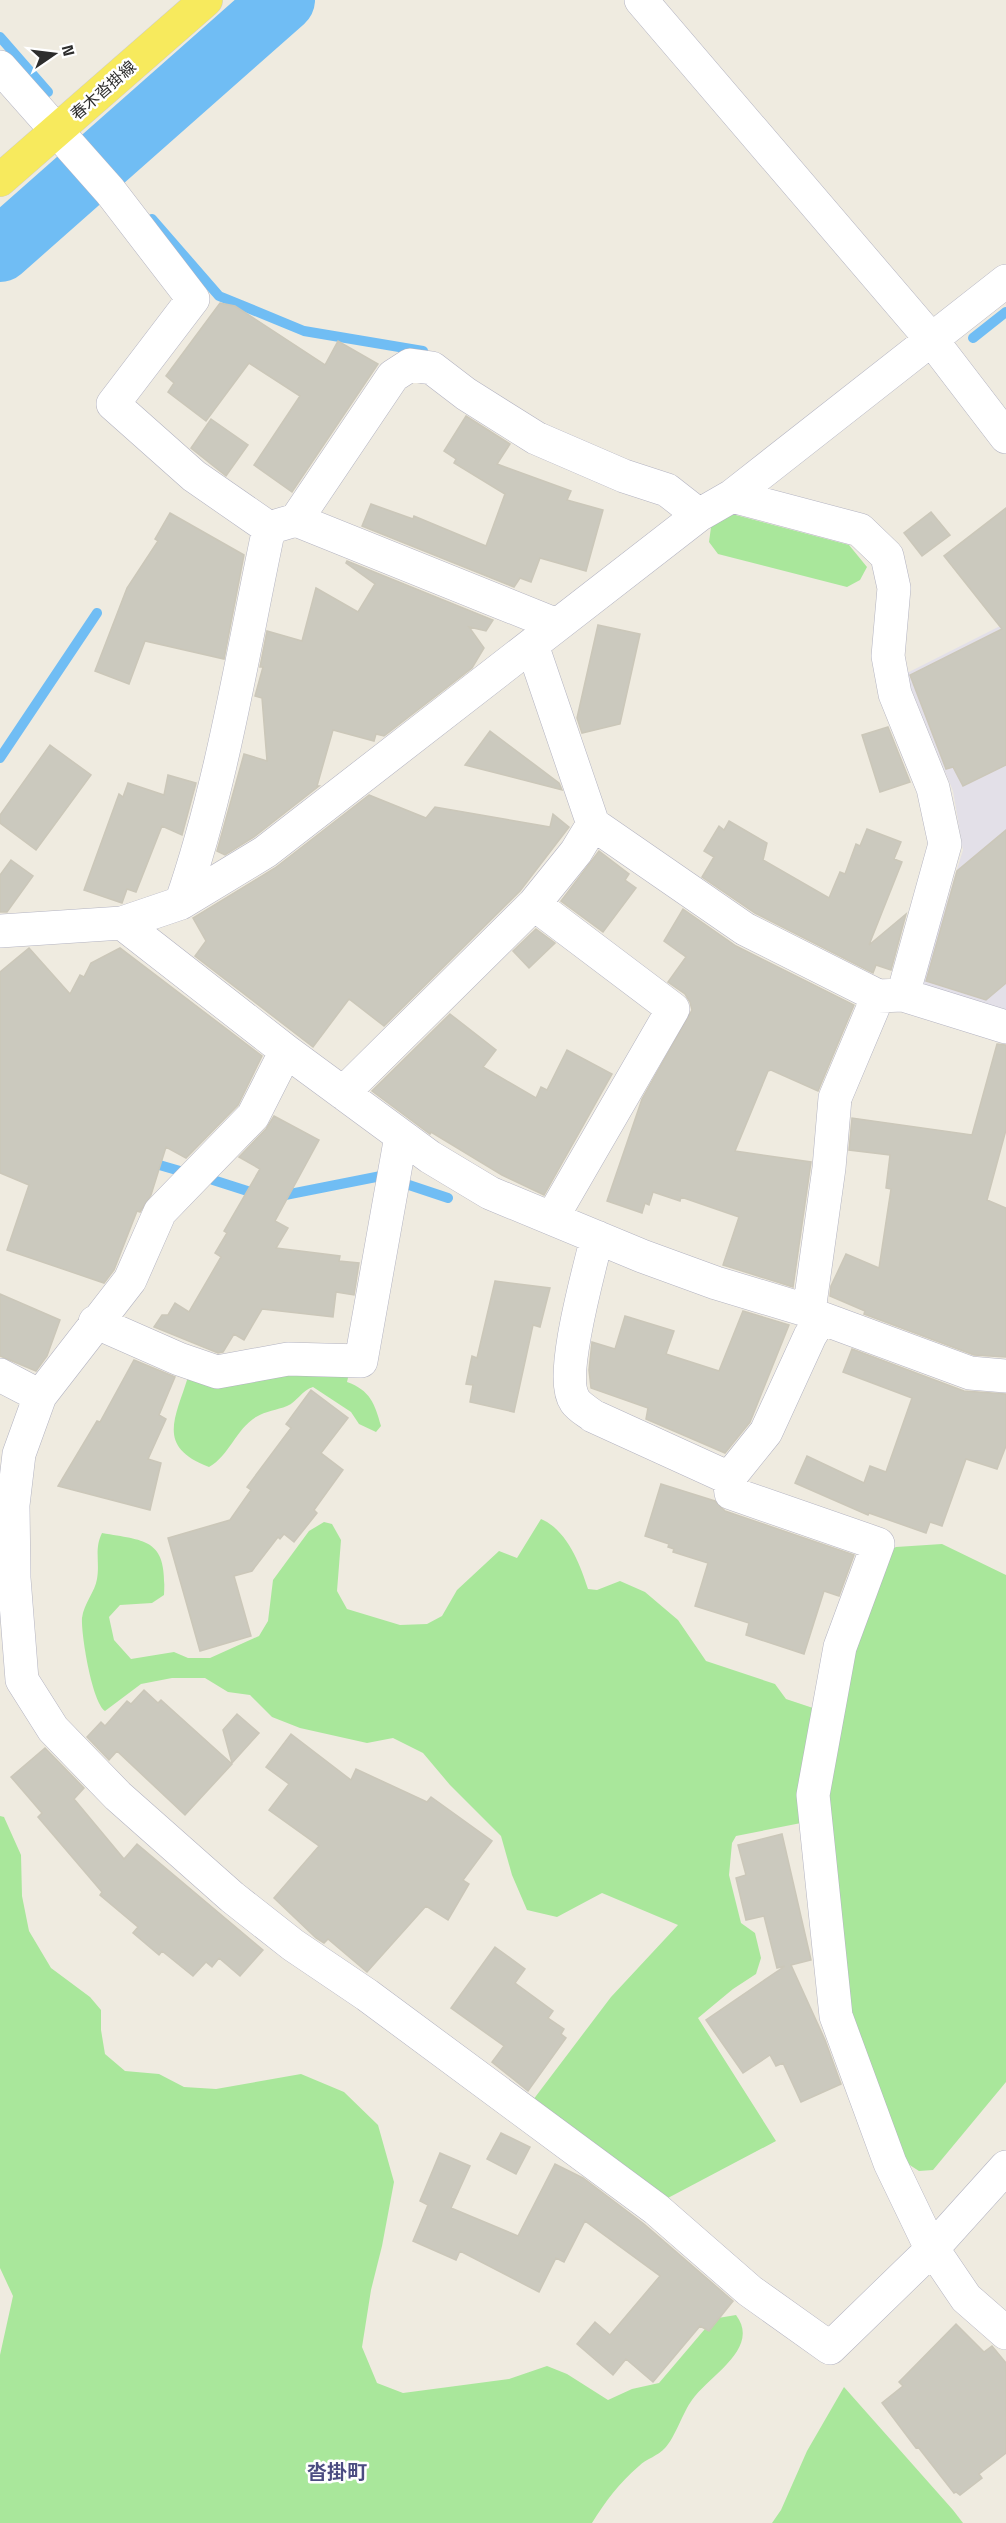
<svg xmlns="http://www.w3.org/2000/svg" width="1006" height="2523" viewBox="0 0 1006 2523" font-family="'Titillium Web','Noto Sans JP',sans-serif">
	<style>
		.industrial { fill: #e3e0e8 }
		.green { fill: #a9e79b }
		.lines { fill: none; stroke-linecap: round; stroke-linejoin: round }
		.stream { stroke: #70bdf4; stroke-width: 10 }
		.river { stroke: #70bdf4; stroke-width: 64 }
		.building { fill: #cbc9be; stroke: #cbc7b9; stroke-width: 1.5 }
		.minor-casing { stroke: #b3b3c1; stroke-width: 34 }
		.major-casing { stroke: #cdcdcd; stroke-width: 34 }
		.minor { stroke: #fff; stroke-width: 33 }
		.major { stroke: #f7ea5d; stroke-width: 33 }
		.labels { text-anchor: middle; stroke-width: 5; stroke-linejoin: round; paint-order: stroke }
		.street-label { font-size: 16px; fill: #2d2d2d; stroke: #fff }
		.quarter-label { font-size: 20px; font-weight: bold; fill: #4b4c81; stroke: #fff }
	</style>
	<rect width="100%" height="100%" fill="#efebe0"/>
	<!-- industrial -->
	<path class="industrial" d="M1006 623V1013L921 985 963 850 953 791 905 674Z"/>
	<!-- green -->
	<path class="green" d="M732 514 849 545 867 567 860 580 847 587 718 554 709 542 712 520Z
		M350 1369 347 1382C370 1390 375 1404 381 1426L376 1432 359 1424 351 1412 313 1387C302 1390 297 1402 287 1406 277 1410 266 1411 256 1417 236 1429 229 1456 209 1467 156 1447 175 1419 188 1377Z
		M541 1519C567 1530 580 1564 588 1589L597 1590 620 1581 645 1592 678 1620 706 1661 775 1684 786 1699 819 1710 806 1822 736 1836 732 1843 729 1875 741 1923 755 1933 761 1958 756 1974 733 1989 698 2018 776 2141 666 2199 533 2100 611 1997 678 1925 602 1893 557 1917 527 1910 512 1875 501 1836 450 1785 423 1753 393 1738 367 1743 300 1728 272 1717 250 1695 228 1692 205 1678H172L141 1684 105 1711C92 1702 81 1634 82 1618 84 1603 95 1592 97 1579 100 1562 94 1549 102 1533 148 1541 167 1539 164 1595L152 1603 120 1605 109 1617 114 1640 131 1659 174 1652 188 1658H210L259 1636 268 1621 273 1580 309 1531 324 1522 332 1524 341 1540 337 1591 347 1609 400 1625 427 1624 442 1616 457 1590 499 1551 517 1558Z
		M942 1544 1006 1575V2082L933 2170 919 2171 905 2162 848 2012 824 1798 851 1657 885 1553 896 1547Z
		M0 1816 4 1817 21 1855 22 1896 29 1931 51 1968 90 1997 101 2010V2030L105 2054 125 2071 159 2074 184 2087 216 2089 301 2074 344 2092 378 2125 394 2182 382 2246 371 2290 362 2347 377 2383 403 2393 509 2379 547 2366 567 2374 608 2400 632 2389 659 2383 710 2323 718 2318 736 2315C761 2348 710 2375 692 2400 683 2412 675 2438 665 2448 658 2456 646 2459 639 2466 619 2483 605 2502 592 2523H0V2355L13 2296 0 2268Z
		M844 2387 953 2510 963 2523H772L781 2510 807 2451Z"/>
	<g class="lines">
		<!-- stream -->
		<path class="stream" d="M0 37 48 92
			M88 138 119 174
			M152 219 219 296 304 331 423 351
			M973 338 1006 312
			M0 758 97 613
			M149 1162 180 1171
			M213 1180 260 1195
			M406 1184 448 1198
			M275 1197 381 1176"/>
		<!-- river -->
		<path class="river" d="M0 250 283 0"/>
	</g>
	<!-- building -->
	<path class="building" d="M220 303 235 306 325 365 338 341 378 364 292 492 254 465 300 396 249 363 206 421 168 392 174 383 166 376Z
		M466 416 510 444 497 464 571 491 567 500 603 510 586 571 540 558 531 582 520 578 514 587 362 526 371 504 413 519 414 516 486 546 505 494 454 463 456 459 444 451Z
		M211 419 248 445 226 476 191 448Z
		M1006 508V765L963 786 953 767 946 769 910 675 1002 629 944 556Z
		M931 512 950 535 922 556 904 533Z
		M170 513 244 555 224 659 145 641 129 684 95 671 127 588 158 541 155 539Z
		M347 561 493 620 486 631 469 627 484 648 472 668 384 736 376 734 374 741 333 730 317 786H319L254 837 225 855 217 851 244 754 267 761 262 698 255 696 263 667H260L267 631 302 641 316 588 358 612 375 584 346 563Z
		M598 625 640 634 620 724 582 733 577 718Z
		M888 727 910 782 880 792 862 735Z
		M490 731 559 783 562 790 465 765Z
		M50 745 91 775 36 850 0 823V815Z
		M168 775 196 783 182 835 162 826 136 892 127 889 122 903 84 890 119 794 123 797 128 783 164 795Z
		M369 795 426 818 435 807 550 827 553 814 569 827 520 891 384 1026 349 999 313 1047 195 956 206 941 193 918 275 868Z
		M729 821 767 843 763 860 829 898 840 872 845 874 856 844 860 846 867 829 901 842 894 859 902 862 869 945 906 914 891 970 876 965 873 973 755 913 702 877 714 857 704 851 719 826 724 830Z
		M1006 830V983L986 1000 926 981 957 871Z
		M599 851 629 874 625 880 636 888 603 932 561 901Z
		M11 860 33 876 7 912H0V875Z
		M683 909 736 946 854 1005 818 1091 771 1070 768 1071 735 1151 811 1162 793 1287 723 1265 739 1217 681 1197 680 1201 653 1192 649 1205 645 1203 642 1213 607 1201 642 1099 692 1010 690 1002 685 994 668 982 686 957 664 941Z
		M536 929 555 943 529 968 513 951Z
		M29 948 70 994 80 975 84 977 91 963 120 948 262 1056 238 1105 186 1158 166 1147 151 1195 140 1212 137 1211 114 1270 104 1283 7 1250 29 1185 0 1173V972Z
		M450 1014 496 1050 483 1067 536 1098 541 1087 547 1090 567 1050 612 1074 544 1195 502 1175 431 1132 430 1134 372 1091Z
		M997 1044 1006 1045V1130L987 1200 1006 1208V1357L974 1355 864 1314 865 1311 830 1296 831 1286 846 1254 879 1268 891 1189 886 1188 890 1155 849 1150 852 1118 972 1135Z
		M274 1116 319 1140 275 1221 288 1228 276 1248 340 1256 339 1261 359 1263 354 1295 336 1292 333 1317 262 1309 244 1340 234 1334 223 1352 218 1353 154 1327 162 1315H168L175 1303 189 1312 221 1257 215 1253 227 1233 224 1231 260 1169 239 1157 266 1129Z
		M495 1281 550 1288 540 1327 533 1325 514 1412 470 1402 473 1385 466 1384 472 1356 477 1358Z
		M0 1294 60 1320 47 1356 36 1371 0 1356Z
		M743 1311 789 1325 750 1422 725 1453 646 1419 648 1408 591 1388 589 1370 592 1342 615 1349 625 1316 674 1331 666 1354 719 1371Z
		M852 1349 964 1391 1006 1394V1446L997 1469 966 1459 942 1526 930 1522 926 1533 869 1513 868 1515 795 1483 807 1456 864 1483 870 1466 886 1472 912 1398 843 1372Z
		M134 1360 175 1377 159 1415 166 1419 148 1459 161 1463 150 1510 58 1486 97 1421 100 1422Z
		M311 1390 348 1418 321 1453 343 1470 314 1510 317 1513 294 1542 284 1534 280 1539 278 1537 252 1571 234 1576 251 1636 200 1651 168 1538 230 1520 251 1490 247 1487 291 1428 286 1424Z
		M661 1484 715 1501 725 1511 854 1555 839 1596 824 1591 804 1654 746 1635 749 1623 695 1606 708 1563 673 1552 674 1549 668 1547 669 1544 645 1536Z
		M144 1690 158 1703 161 1700 232 1764 185 1815 117 1751 109 1760 87 1737 101 1722 105 1726 127 1701 131 1704Z
		M237 1714 259 1733 232 1763 223 1730Z
		M291 1734 351 1780 356 1769 427 1802 431 1797 492 1841 463 1880 469 1884 448 1920 426 1906 367 1972 328 1939 324 1943 316 1938 274 1898 319 1846 269 1810 289 1784 266 1767Z
		M45 1748 84 1788 74 1799 124 1859 137 1844 263 1950 240 1976 219 1958 212 1967 206 1962 193 1976 162 1951 159 1955 133 1933 138 1927 100 1895 102 1892 38 1817 42 1813 11 1777Z
		M782 1834 811 1960 791 1965 825 2040 841 2084 801 2102 783 2063 776 2066 770 2055 743 2073 706 2020 785 1966 777 1968 764 1916 746 1920 736 1878 746 1875 738 1845Z
		M495 1947 525 1969 515 1983 553 2011 548 2018 564 2029 561 2034 566 2038 528 2091 492 2062 504 2046 451 2008Z
		M501 2133 530 2147 516 2174 487 2159Z
		M440 2153 470 2166 451 2208 518 2236 555 2164 583 2178 644 2224 733 2301 709 2331 700 2326 653 2382 626 2359 613 2375 577 2344 595 2322 610 2335 660 2276 585 2221 564 2262 556 2258 539 2292 460 2251 456 2260 413 2241 428 2205 420 2201Z
		M956 2324 984 2352 992 2346 1006 2363V2453L979 2474 982 2478 960 2495 956 2492 954 2493 918 2447 916 2448 882 2403 903 2386 899 2382Z"/>
	<g class="lines">
		<defs>
			<path id="minor" d="M641 0 931 339 1006 437
				M0 67 110 191 193 299 113 404 194 476 269 528 296 520 557 625
				M732 496 860 530 887 556 894 588 888 656 895 694 933 788 945 844 903 995
				M296 520 393 376 410 365 432 368 466 394 536 438 624 476 667 490 699 515
				M532 645 593 824 745 929 878 996 903 995 1006 1027
				M181 903C222 786 243 650 269 528
				M534 904 673 1009 552 1218
				M122 923 286 1051 430 1157 490 1193 642 1256 716 1283 809 1311 821 1318 970 1373 1006 1376
				M0 931 122 923 181 903 265 852 699 515 732 496 1006 281
				M286 1051 253 1116 160 1212 130 1280 40 1396 19 1454 13 1505 14 1578 22 1680 53 1729 118 1796 232 1897 293 1945 367 1995 656 2209 750 2291 830 2348 933 2248 1006 2167
				M343 1093 534 904 576 852 593 824
				M597 1237C590 1268 558 1377 575 1401 579 1407 588 1412 593 1416L729 1478 766 1432 810 1336 821 1318
				M809 1311 829 1168 835 1098 878 996
				M95 1322 179 1359 217 1372 288 1359 361 1361 401 1136
				M0 1375 40 1396
				M729 1478 731 1493 878 1544 840 1647 813 1795 836 2016 890 2163 928 2242 966 2298 1006 2333"/>
			<path id="major" d="M0 180 206 0"/>
		</defs>
		<!-- minor casing -->
		<use href="#minor" class="minor-casing"/>
		<!-- major casing -->
		<use href="#major" class="major-casing"/>
		<!-- minor -->
		<use href="#minor" class="minor"/>
		<!-- major -->
		<use href="#major" class="major"/>
	</g>
	<g class="labels">
		<!-- street labels -->
		<g class="street-label">
			<text transform="translate(103 90) rotate(-41)" y="6">春木沓掛線</text>
		</g>
		<!-- quarter labels -->
		<g class="quarter-label">
			<text x="337" y="2479">沓掛町</text>
		</g>
	</g>
	<!-- north arrow -->
	<g transform="translate(54 54) rotate(76)" stroke="#ffffff" stroke-width="4.5" paint-order="stroke">
	<path d="M0-4.5L10 22L0 15L-10 22Z" fill="#2d2d2d"/>
	<text y="-9" font-size="16" font-weight="bold" text-anchor="middle" fill="#2d2d2d">N</text>
	</g>
</svg>
